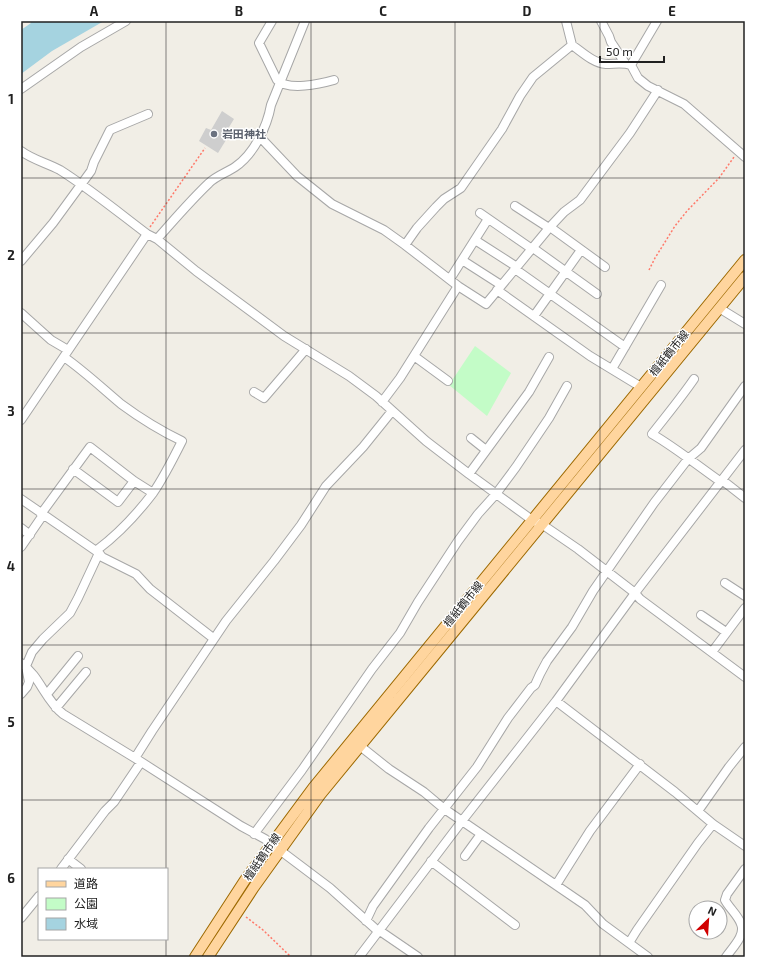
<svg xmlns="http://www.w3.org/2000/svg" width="766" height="978" viewBox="0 0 766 978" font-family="'Exo 2','Noto Sans JP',sans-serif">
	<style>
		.religious { fill: #cecece }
		.park { fill: #c3fcc7 }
		.water { fill: #a5d3e0 }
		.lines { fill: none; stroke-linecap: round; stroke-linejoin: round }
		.minor-casing { stroke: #a7a7a7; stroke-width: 10 }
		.major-casing { stroke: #9d6900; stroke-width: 12 }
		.path { stroke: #ff796a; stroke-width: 1.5; stroke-dasharray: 2 2; stroke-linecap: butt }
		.minor { stroke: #fff; stroke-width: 8 }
		.major { stroke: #ffd59e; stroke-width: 10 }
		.grid { fill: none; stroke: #202020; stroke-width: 1; stroke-opacity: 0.55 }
		.worship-dot { fill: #6b7280; stroke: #fff; stroke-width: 1.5 }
		.labels { text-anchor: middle; stroke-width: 3; stroke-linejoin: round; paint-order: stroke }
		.worship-label { font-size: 11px; font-weight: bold; fill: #5b616d; stroke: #fff; text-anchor: start }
		.street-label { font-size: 11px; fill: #202020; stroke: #fff }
		.neatline { fill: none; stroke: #202020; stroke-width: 1.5 }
		.grid-label { font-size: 13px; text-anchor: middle; font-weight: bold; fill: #202020 }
	</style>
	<rect width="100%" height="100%" fill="#f1eee6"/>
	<!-- religious -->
	<path class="religious" d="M222 111 234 119 223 137 226 140 218 153 199 141 206 128 211 130Z"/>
	<!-- park -->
	<path class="park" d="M475 346 511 373 487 416 449 385Z"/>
	<!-- water -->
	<path class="water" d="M30 21H104L52 51 21 74V30L31 23Z"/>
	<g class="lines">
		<defs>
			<path id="minor" d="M272 21 259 43 277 80C288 91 320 84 334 80
				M566 21 572 45C582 52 593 63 606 64 615 64 622 62 631 65L638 78 648 86 684 104 745 157
				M601 21 609 36 611 42 625 63
				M631 65 657 21
				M21 89 81 47 126 21
				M260 137 297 176 332 204 384 230 405 245 458 286 400 378 382 402
				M21 151C33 160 47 163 60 170 90 189 118 212 147 234L157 239 196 271 284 336 349 376 376 396 426 441 469 474 532 520 543 525 578 549 635 593 640 599 745 677
				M515 206 549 228
				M480 213 532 249
				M550 227 605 267
				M157 239C174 220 190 201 209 183 216 176 226 173 235 167 254 154 267 127 271 105L305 21
				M475 240 517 267
				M405 245 417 228 436 207 444 199 461 188 502 129 520 96 533 77 572 45
				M533 248 597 294
				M462 260 501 285
				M21 261 53 223 91 171 94 162 110 130 148 114
				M515 269 625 347
				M450 279 488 219
				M458 286 486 304 549 228 564 212 580 200 630 133 658 90
				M497 290 590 356 641 387
				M719 308 745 324
				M21 313 51 340 68 350
				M534 316 581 250
				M414 356 448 381
				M64 357C84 371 102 388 121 404 140 418 161 431 182 441 173 459 164 477 153 493 137 514 117 535 97 550
				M612 369 661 285
				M694 379C681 398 666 416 652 434 676 448 698 466 721 482
				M254 392 264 398 306 349
				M21 420 147 234
				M471 438 486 450
				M73 469 118 502 134 481
				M469 474 529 392 549 357
				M722 480 745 498
				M21 499 99 553 78 598 70 613 43 639 32 652 26 666 29 682 27 687 21 694
				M41 514 90 447 134 481 153 493
				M21 528 30 535
				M21 547 43 515
				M99 553 102 557 136 574 150 589 213 638
				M725 583 745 596
				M701 615 726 632
				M712 652 745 608
				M21 663C40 676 45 700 63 714L135 758 241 826 265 839 330 888 379 932
				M47 694 78 656
				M556 701 675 792 713 824 745 846
				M56 708 86 672
				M360 746 389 769 424 792 443 808 585 905 603 924 648 957
				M135 758 152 731 226 621 274 561 301 525 326 486 363 447 392 411
				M698 811 729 767 745 747
				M254 834 302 770 372 669 400 633 418 602 458 541 478 514 496 494 516 467 549 418 567 386
				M465 856 481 834
				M68 859 81 869
				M431 861 515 925
				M61 869 105 811 114 802 141 762
				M556 885 590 831 640 764
				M21 918 39 896
				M366 921 373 906 429 828 477 767 508 718 531 688 535 685 540 674 547 661 572 627 593 591 654 503 688 459 701 448 745 386
				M380 931 418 957
				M629 943 637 930 698 843 713 824
				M359 957 462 821 556 701 635 593 745 450
				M726 957C732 948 746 935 741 924 738 915 729 908 725 900L727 894 745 869"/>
			<path id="major" d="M195 957 245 880 313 788 745 260
				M208 957 254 887 320 795 745 277"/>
		</defs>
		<!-- minor casing -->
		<use href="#minor" class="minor-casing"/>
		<!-- major casing -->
		<use href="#major" class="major-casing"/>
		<!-- path -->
		<path class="path" d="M150 227 205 148
			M649 270 655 258 675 226 687 211 719 178 734 157
			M246 917 263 930 291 957"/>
		<!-- minor -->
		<use href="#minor" class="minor"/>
		<!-- major -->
		<use href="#major" class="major"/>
	</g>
	<!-- grid -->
	<path class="grid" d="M166 21V869M311 21V957M455 21V957M600 21V957M21 178H745M21 333H745M21 489H745M21 645H745M21 800H745M166 939V957"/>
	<!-- markers -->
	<circle class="worship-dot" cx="214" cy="134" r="4"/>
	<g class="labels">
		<!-- worship labels -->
		<g class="worship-label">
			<text x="222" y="138">岩田神社</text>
		</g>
		<!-- street labels -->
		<g class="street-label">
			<text transform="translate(669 353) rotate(-51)" y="4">檀紙鶴市線</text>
			<text transform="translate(463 604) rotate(-51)" y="4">檀紙鶴市線</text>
			<text transform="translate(262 857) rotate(-55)" y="4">檀紙鶴市線</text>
		</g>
	</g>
	<!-- border -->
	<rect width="766" height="978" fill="none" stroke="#ffffff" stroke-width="44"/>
	<!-- legend -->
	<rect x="38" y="868" width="130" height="72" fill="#ffffff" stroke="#a6a6a6"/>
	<rect x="46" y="881" width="20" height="6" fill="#ffd59e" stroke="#a6a6a6"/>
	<text x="74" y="888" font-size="12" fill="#202020">道路</text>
	<rect x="46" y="898" width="20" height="12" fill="#c3fcc7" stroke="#a6a6a6"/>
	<text x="74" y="908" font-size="12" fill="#202020">公園</text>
	<rect x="46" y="918" width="20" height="12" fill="#a5d3e0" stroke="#a6a6a6"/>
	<text x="74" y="928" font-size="12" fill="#202020">水域</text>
	<!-- north arrow -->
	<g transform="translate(708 920) rotate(25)"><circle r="19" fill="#ffffff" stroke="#a6a6a6"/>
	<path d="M0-3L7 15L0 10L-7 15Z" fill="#d10000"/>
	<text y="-6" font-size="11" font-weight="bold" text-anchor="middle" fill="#202020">N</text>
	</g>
	<!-- scale -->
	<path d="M600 56v6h64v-6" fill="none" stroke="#202020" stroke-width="2"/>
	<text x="606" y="56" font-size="12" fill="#202020" stroke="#ffffff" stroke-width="3" paint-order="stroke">50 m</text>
	<rect x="22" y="22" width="722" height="934" class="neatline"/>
	<g class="grid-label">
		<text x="94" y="16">A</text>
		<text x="239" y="16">B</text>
		<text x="383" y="16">C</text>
		<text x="527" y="16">D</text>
		<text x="672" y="16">E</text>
		<text x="11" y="104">1</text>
		<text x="11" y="260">2</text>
		<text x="11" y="416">3</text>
		<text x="11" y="571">4</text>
		<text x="11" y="727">5</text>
		<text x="11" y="883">6</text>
	</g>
</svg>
